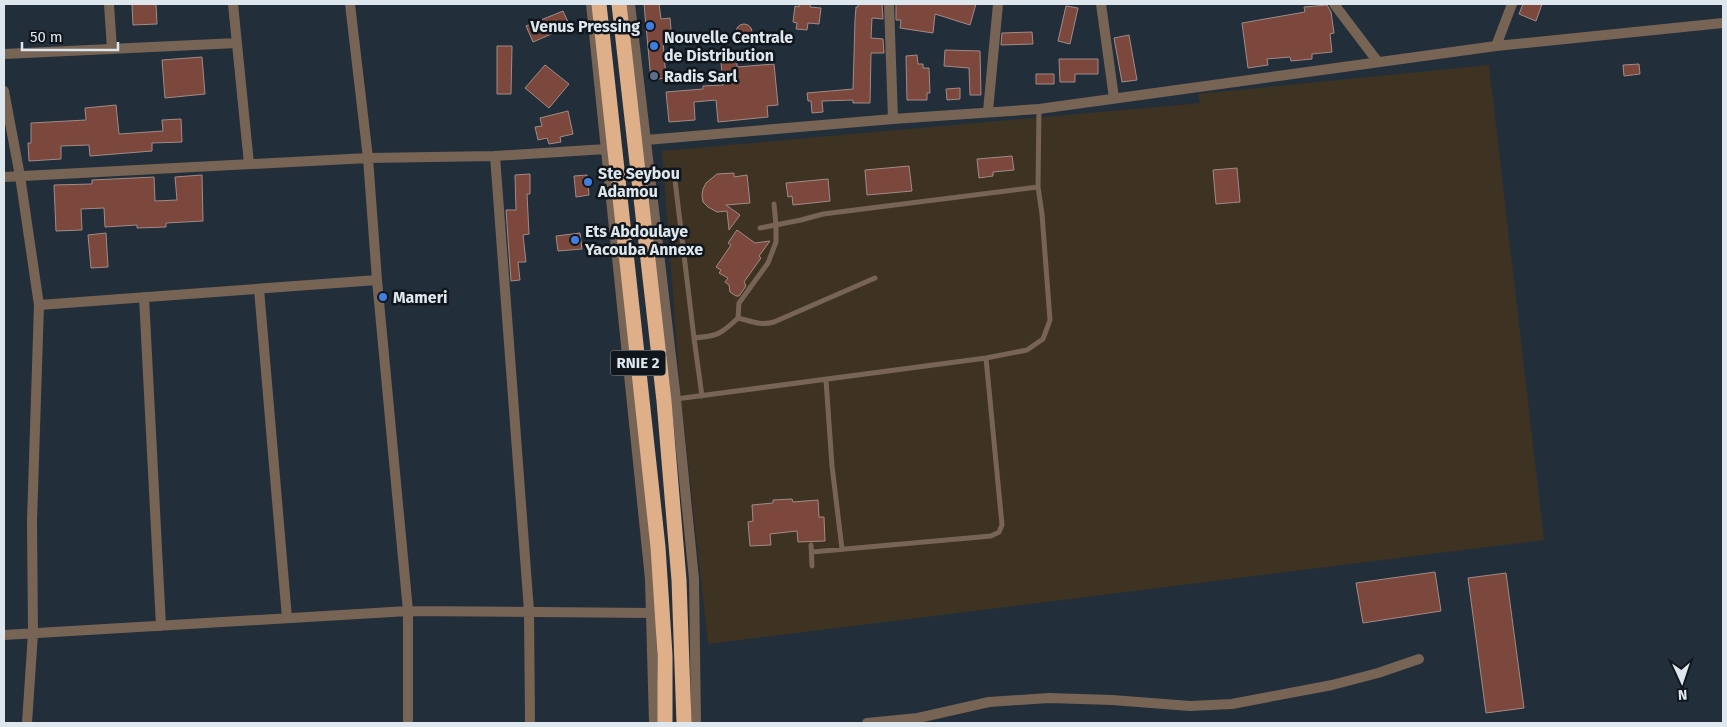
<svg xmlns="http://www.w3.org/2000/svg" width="1727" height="727" viewBox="0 0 1727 727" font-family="'Fira Sans',sans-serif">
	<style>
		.commercial { fill: #3e3223 }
		.building { fill: #7c473c; stroke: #a18b86 }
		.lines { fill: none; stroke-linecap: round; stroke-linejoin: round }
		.lane { stroke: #776455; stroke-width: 5 }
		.street { stroke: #776455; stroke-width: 10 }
		.highway { stroke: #deaf89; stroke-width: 15 }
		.shop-dot { fill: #3f7fe0; stroke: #10161b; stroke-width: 2 }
		.service-dot { fill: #5c6f8a; stroke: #10161b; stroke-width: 2 }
		.labels { text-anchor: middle; stroke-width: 5; stroke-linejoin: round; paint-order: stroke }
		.shield { fill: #10161b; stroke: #a0a8af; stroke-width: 1 }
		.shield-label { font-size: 15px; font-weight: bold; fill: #dee7ee }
		.poi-label { font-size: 16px; font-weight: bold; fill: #dee7ee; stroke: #10161b; text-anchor: start }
	</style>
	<rect width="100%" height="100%" fill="#222f3a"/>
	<!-- commercial -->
	<path class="commercial" d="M1489 65 1544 540 708 644 681 398 662 151 1191 104 1200 103 1198 94Z"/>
	<!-- building -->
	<path class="building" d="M132 4H156L157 24 133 25Z
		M644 4H659L661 19 670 18 672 40 663 41 666 78 651 80Z
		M799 4H810V7L821 8 819 24 808 23 807 30 796 29 797 23 793 22 795 6 799 7Z
		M858 4H882L883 19 872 18 871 38 883 39 884 53H871L870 103H853V100L822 101 823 112 812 113 811 101H808L807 93 853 89 855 20 856 7H858Z
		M896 4H976L970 25 935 14 933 33 900 28 901 20H896Z
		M1523 4H1542L1536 21 1519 14Z
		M1327 5 1331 12 1334 33 1330 34 1332 52 1312 54V59L1291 61 1290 57 1267 59 1268 65 1248 68 1242 23 1305 12 1304 7Z
		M1066 6 1078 8 1070 44 1058 41Z
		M563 11 570 26 533 42 526 26Z
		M736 32a8 8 0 1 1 16 0a8 8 0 1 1-16 0Z
		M1032 32 1033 44 1001 45 1002 33Z
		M1129 35 1137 80 1122 82 1114 38Z
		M497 46H512L511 94H497Z
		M945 50 980 51 981 95H970L969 68 944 66Z
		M917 55 918 64H923V68H929L930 93H927V100H907L906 56Z
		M202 57 205 94 165 98 162 60Z
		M1059 59H1098V74H1075V82H1060Z
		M737 60V67L774 64 778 105 767 106 768 117 718 122 716 100 694 102 695 120 669 122 666 92 703 89V86L723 85 721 62Z
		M1639 64 1640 74 1624 76 1623 65Z
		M545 65 569 84 549 108 525 88Z
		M1036 74H1054V84H1036Z
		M960 88V99L947 100 946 89Z
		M116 105 119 134 163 131 162 120 181 119 182 142 152 143V151L90 156 89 145 61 146V159L29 161 28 143H31V123L86 120 85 108Z
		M568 111 573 134 560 137 561 142 549 144 547 138 538 140 535 127 542 126 540 118Z
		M1012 156 1014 170 993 172V176L979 178 977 159Z
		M909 166 912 191 867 195 865 170Z
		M1237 168 1240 202 1216 204 1213 170Z
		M734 173V177L747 175 750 203 726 205 740 215 729 230 727 211 717 212 708 207 703 202 702 195 703 189 706 183 717 174Z
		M530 174V194H527L529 234 523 235 526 262H518L520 280 511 281 506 210H516L515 175Z
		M202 175 203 221 166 223V227L137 228V225L105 227 104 208 81 209 82 230 56 231 54 185 92 184V180L154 177 155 201 177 200 175 177Z
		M587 175 589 195 576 197 574 176Z
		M828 179 830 201 793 205 792 196 788 197 786 183Z
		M737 230 755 243 770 241 759 256 761 258 744 282 746 286 739 296H736L730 292 729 285 725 282 728 278 719 273 721 270 716 267 731 245 728 243Z
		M106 233 108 267 91 268 88 235Z
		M580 233 582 249 558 251 556 236Z
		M792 499 793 502 818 500 819 517H824L825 541 798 542 797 531 770 534 771 545 750 546 748 522 753 521 752 505 773 503V500Z
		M1435 572 1441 611 1363 623 1356 583Z
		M1506 573 1524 708 1486 713 1468 578Z"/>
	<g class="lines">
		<!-- lane -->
		<path class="lane" d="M674 172 694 338 702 396
			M760 228 801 220 823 214 1038 187
			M738 318 739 303 768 263 776 242V225L774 204
			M694 338C717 336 720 335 738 318 751 321 760 326 774 322L875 278
			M826 380 832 466 842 549
			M676 399 986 358 1027 350 1043 339 1050 320 1042 214 1038 187 1039 109
			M811 545 812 566
			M812 552 991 536 999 532 1002 525 986 358"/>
		<!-- street -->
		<path class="street" d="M109 4 112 49
			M233 4 249 164
			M350 4 368 158 377 280 408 611V723
			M591 4 650 579 654 723
			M630 4 676 399 694 579 696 723
			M889 4 893 119
			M1101 4 1114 98
			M1334 4 1378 62
			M1496 46 1512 4
			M4 54 237 43
			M4 91 20 176 39 305 32 521 33 633 27 723
			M988 111 998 4
			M646 140 893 119 1039 109 1496 46 1723 23
			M495 156 529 611 530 723
			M4 177 368 158 495 156 606 149
			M259 289 287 618
			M144 297 161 626
			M39 305 377 280
			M4 635 408 611 652 613
			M867 723 918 718 989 702 1049 698 1112 700 1190 706 1232 704 1332 685 1378 673 1419 659"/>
		<!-- highway -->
		<path class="highway" d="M599 4 658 547 665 655V723
			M619 4 664 401 679 580 684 723"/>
	</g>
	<!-- markers -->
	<g class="shop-dot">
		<circle cx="650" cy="26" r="5"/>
		<circle cx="654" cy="46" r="5"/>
		<circle cx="588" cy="182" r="5"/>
		<circle cx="575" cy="240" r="5"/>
		<circle cx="383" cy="297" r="5"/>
	</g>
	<circle class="service-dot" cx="654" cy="76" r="5"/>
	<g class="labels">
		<!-- shield labels -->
		<rect class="shield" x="610.5" y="350.5" width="55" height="25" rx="4"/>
		<g class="shield-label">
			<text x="638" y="368">RNIE 2</text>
		</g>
		<!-- poi labels -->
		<g class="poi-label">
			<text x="640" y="32" text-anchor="end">Venus Pressing</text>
			<text x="664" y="43">Nouvelle Centrale<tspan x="664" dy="18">de Distribution</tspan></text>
			<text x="664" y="82">Radis Sarl</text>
			<text x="598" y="179">Ste Seybou<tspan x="598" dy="18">Adamou</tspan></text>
			<text x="585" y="237">Ets Abdoulaye<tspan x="585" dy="18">Yacouba Annexe</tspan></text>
			<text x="393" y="303">Mameri</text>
		</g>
	</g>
	<!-- border -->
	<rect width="1727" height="727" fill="none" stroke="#dee7ee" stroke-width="10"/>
	<!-- north arrow -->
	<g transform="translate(1682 682) rotate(177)" stroke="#10161b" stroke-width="4" paint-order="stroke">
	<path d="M0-4L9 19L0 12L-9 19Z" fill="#dee7ee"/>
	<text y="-8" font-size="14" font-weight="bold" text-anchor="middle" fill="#dee7ee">N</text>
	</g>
	<!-- scale -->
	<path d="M22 42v8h96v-8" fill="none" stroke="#dee7ee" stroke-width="2.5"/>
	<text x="30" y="42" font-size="15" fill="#dee7ee" stroke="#10161b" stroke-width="4" paint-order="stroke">50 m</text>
</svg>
